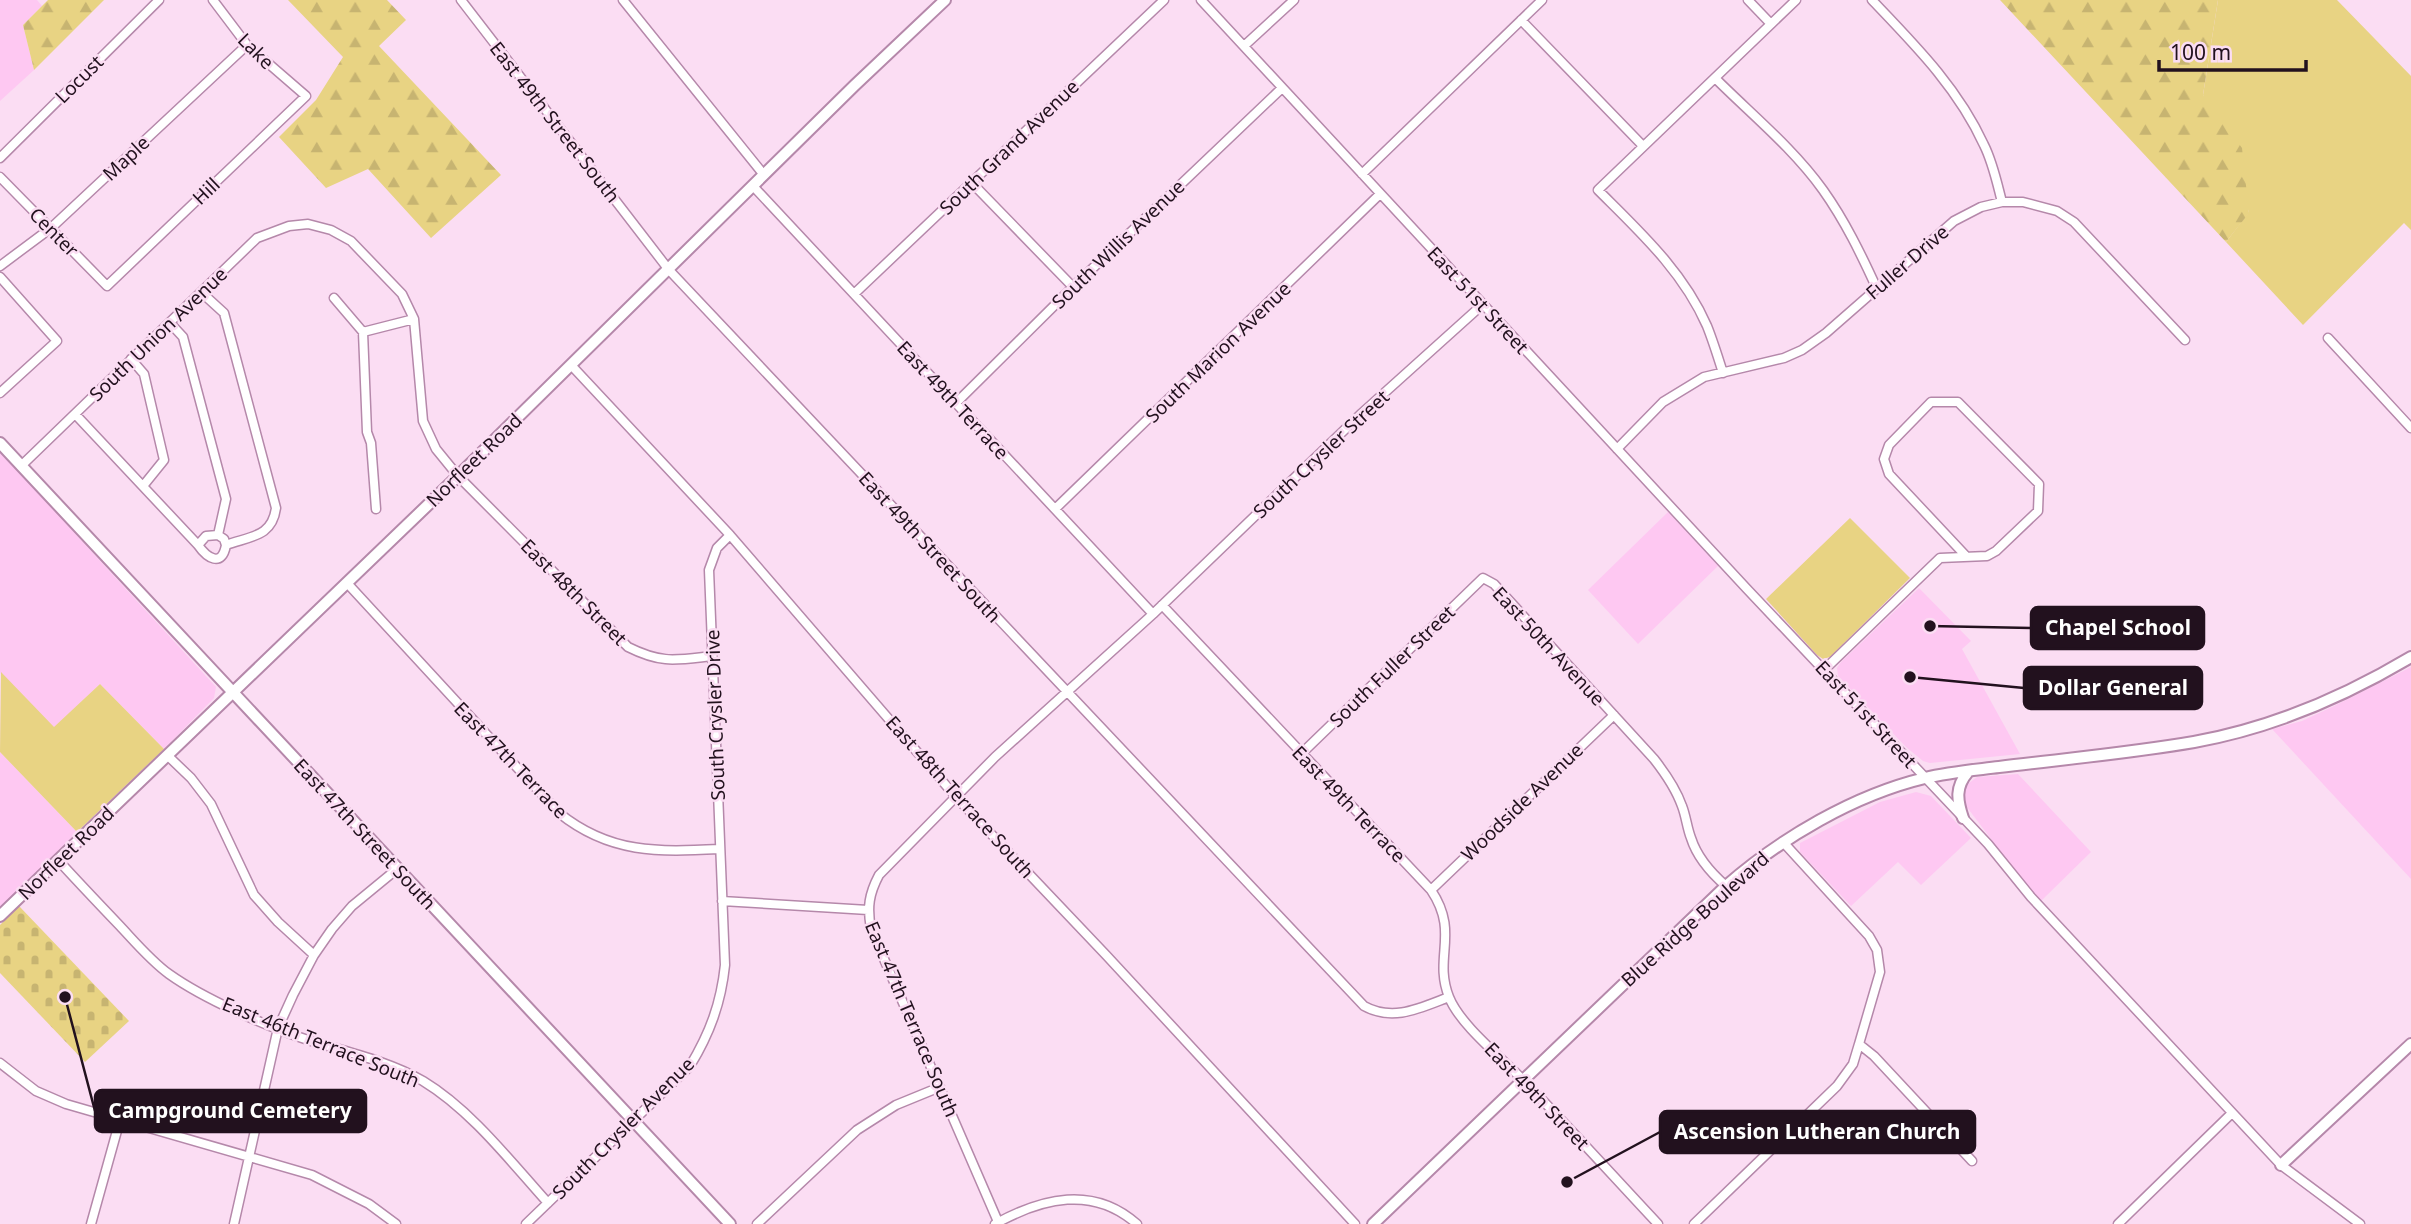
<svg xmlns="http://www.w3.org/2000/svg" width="2411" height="1224" viewBox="0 0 2411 1224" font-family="'Noto Sans',sans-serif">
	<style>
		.built { fill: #fec8f2 }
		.grass { fill: #e8d383 }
		.forest { fill: url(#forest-firs) }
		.cemetery { fill: url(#cemetery-stones) }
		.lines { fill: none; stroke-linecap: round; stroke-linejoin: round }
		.street-casing { stroke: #b588aa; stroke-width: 11 }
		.secondary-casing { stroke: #b588aa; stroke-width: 14 }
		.street { stroke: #fff; stroke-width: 8 }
		.secondary { stroke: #fff; stroke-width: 10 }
		.labels { text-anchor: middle; stroke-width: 5; stroke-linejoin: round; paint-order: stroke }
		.street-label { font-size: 19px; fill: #22111e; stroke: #fbddf3 }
		.leader { fill: none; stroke: #22111e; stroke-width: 2.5 }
		.callout-dot { fill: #22111e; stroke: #fbddf3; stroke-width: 2.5 }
		.callout { fill: #22111e; stroke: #22111e; stroke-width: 2.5 }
		.callout-label { font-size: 21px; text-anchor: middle; font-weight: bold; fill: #fff }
	</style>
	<defs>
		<pattern id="forest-firs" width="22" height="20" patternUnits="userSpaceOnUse" patternTransform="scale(1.75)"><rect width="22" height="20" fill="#e8d383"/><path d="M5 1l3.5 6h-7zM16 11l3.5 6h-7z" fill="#c7b471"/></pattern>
		<pattern id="cemetery-stones" width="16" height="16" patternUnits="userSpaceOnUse" patternTransform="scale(1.75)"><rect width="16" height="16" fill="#e8d383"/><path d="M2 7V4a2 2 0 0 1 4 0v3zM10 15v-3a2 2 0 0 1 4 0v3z" fill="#c7b471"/></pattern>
	</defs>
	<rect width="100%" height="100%" fill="#fbddf3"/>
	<!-- built -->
	<path class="built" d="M0 0H37L42 6 23 25 34 70 0 101Z
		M0 452 216 687 214 698 164 749 100 684 54 728 0 673Z
		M1668 512 1718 566 1638 644 1588 590Z
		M1919 588 1971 641 1962 649 2020 754 1930 763 1923 761 1906 747 1838 676 1837 668 1841 662Z
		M2411 667V879L2272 729 2302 721 2334 706Z
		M0 752 77 832 0 908Z
		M2018 774 2091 852 2041 901 2023 881 1963 802 1962 795 1965 786 1977 777Z
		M1916 792 1931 796 1971 838 1921 885 1898 862 1851 906 1800 852V843L1880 802Z"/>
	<!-- grass -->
	<path class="grass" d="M2218 0H2337L2411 76V230L2404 223 2303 325 2226 242 2249 212 2203 95Z
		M1850 518 1910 578 1830 657 1823 659 1817 655 1766 599Z
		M1 672 54 727 100 684 164 749 77 832 0 752Z"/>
	<!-- forest -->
	<path class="forest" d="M48 0H104L34 70 23 25Z
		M288 0H387L406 20 379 46 501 175 431 238 368 169 326 188 279 137 316 100 343 57Z
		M2000 0H2218L2203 95 2242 148 2249 213 2226 242Z"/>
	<!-- cemetery -->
	<path class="cemetery" d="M19 906 129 1021 85 1062 0 973V925Z"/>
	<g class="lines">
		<defs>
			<path id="street" d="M461 0 669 270 1364 1006C1393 1022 1420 1008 1449 997
				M623 0 764 175
				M1201 0 1747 589 1988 844 2031 897 2281 1165 2360 1224
				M1748 0 1771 24
				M1872 0C1915 45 1958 88 1984 145 1993 163 1997 183 2002 202
				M1521 20 1643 146
				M1244 46 1294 0
				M1715 78C1751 114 1793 148 1823 190 1845 221 1861 254 1877 289
				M0 158 159 0
				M1362 174 1542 0
				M0 177 107 286 306 96 247 45 213 0
				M972 183 1073 287
				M753 186 1153 614
				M0 266 51 228 247 45
				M0 277 57 341 0 393
				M201 292 224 313 276 508C272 537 251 536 226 545L224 539 218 535
				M854 294 1164 0
				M334 298 363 332 367 432 371 443 376 509
				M170 323 183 337 226 499 218 535 206 536 198 545
				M363 332 414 319
				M2328 338 2411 428
				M131 359 144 374 164 460 143 486
				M571 365 730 535 956 797 1106 955 1355 1224
				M1723 373C1718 357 1713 341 1707 326 1683 271 1639 231 1598 190L1796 0
				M956 403 1073 287 1282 88
				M75 414 198 545C207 558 222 568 226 545
				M1617 449 1663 402 1704 377 1784 358 1802 350 1826 333 1954 221 1981 207 2002 202H2023L2057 211 2074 222 2185 340
				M21 466 257 238 289 226 308 224 331 230 351 241 402 294 414 319 423 421 436 449 458 476 628 647C662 664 676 660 712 656
				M1055 509 1380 194
				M347 583 559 813C610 854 658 852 720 849
				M1162 605 1431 890C1460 933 1433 957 1449 997 1460 1025 1502 1058 1523 1080 1569 1127 1613 1176 1658 1224
				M1824 670 1940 558 1987 556 1996 551 2038 511 2039 484 1958 402H1931L1889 445 1884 459 1889 474 1965 555
				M1301 754 1483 578 1494 584 1654 759C1665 773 1676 789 1682 806 1686 816 1687 828 1691 838 1697 857 1711 873 1726 886
				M168 756 191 778 211 804 254 895 278 922 314 955
				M1783 842 1869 936 1877 950 1880 972 1859 1044 1874 1056 1972 1161
				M58 860C78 882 99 904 120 926 135 942 151 961 169 974 204 999 268 1027 308 1040 347 1052 388 1061 423 1081 471 1110 511 1162 548 1203
				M1431 890 1614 715
				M722 901 868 910
				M0 1063 36 1091 66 1104 312 1175 369 1204 396 1224
				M91 1224 120 1120
				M234 1224 278 1028 293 995 314 955 332 929 352 906 397 869
				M526 1224 690 1066C710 1033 721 1003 725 965L709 570 717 548 730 535
				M757 1224 857 1130 896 1105 940 1087
				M995 1224C1042 1198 1093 1185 1137 1224
				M999 1224 871 929C867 907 869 894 879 875L995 757 1153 614 1362 413 1482 305
				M1694 1224 1837 1086 1853 1064 1859 1044
				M2118 1224 2232 1113"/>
			<path id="secondary" d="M0 443 730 1224
				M1963 818C1957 800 1955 787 1968 772
				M0 916 458 476 855 85 945 0
				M2281 1165 2411 1044
				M1373 1224 1726 886C1781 838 1854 795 1925 778 1949 772 1975 770 1999 767 2064 759 2130 753 2194 742 2272 728 2344 697 2411 657"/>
		</defs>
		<!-- street casing -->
		<use href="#street" class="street-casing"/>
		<!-- secondary casing -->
		<use href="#secondary" class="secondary-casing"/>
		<!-- street -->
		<use href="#street" class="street"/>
		<!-- secondary -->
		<use href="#secondary" class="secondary"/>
	</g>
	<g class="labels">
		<!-- street labels -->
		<g class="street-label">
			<text transform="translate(256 51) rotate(45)" y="7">Lake</text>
			<text transform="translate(79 79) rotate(-45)" y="7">Locust</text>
			<text transform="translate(555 122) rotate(52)" y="7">East 49th Street South</text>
			<text transform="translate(1009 147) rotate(-44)" y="7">South Grand Avenue</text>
			<text transform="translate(126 158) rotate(-43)" y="7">Maple</text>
			<text transform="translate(206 191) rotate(-44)" y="7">Hill</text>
			<text transform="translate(54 232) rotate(45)" y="7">Center</text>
			<text transform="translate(1118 244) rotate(-44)" y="7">South Willis Avenue</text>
			<text transform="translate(1907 262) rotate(-41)" y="7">Fuller Drive</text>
			<text transform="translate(1478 300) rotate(47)" y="7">East 51st Street</text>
			<text transform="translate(158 334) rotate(-44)" y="7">South Union Avenue</text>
			<text transform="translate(1218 352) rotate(-44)" y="7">South Marion Avenue</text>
			<text transform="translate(953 400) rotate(47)" y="7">East 49th Terrace</text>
			<text transform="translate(1321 454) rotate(-43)" y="7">South Crysler Street</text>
			<text transform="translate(474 460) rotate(-44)" y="7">Norfleet Road</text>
			<text transform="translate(930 547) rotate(47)" y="7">East 49th Street South</text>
			<text transform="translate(574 592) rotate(45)" y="7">East 48th Street</text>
			<text transform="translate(1549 646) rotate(47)" y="7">East 50th Avenue</text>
			<text transform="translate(1392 666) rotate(-44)" y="7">South Fuller Street</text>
			<text transform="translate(1866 714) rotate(47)" y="7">East 51st Street</text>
			<text transform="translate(715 715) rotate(-92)" y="7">South Crysler Drive</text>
			<text transform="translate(511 760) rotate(46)" y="7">East 47th Terrace</text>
			<text transform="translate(960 797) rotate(48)" y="7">East 48th Terrace South</text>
			<text transform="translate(1522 802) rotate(-44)" y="7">Woodside Avenue</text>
			<text transform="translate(1349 804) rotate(46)" y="7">East 49th Terrace</text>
			<text transform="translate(365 834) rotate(47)" y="7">East 47th Street South</text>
			<text transform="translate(66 853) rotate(-44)" y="7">Norfleet Road</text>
			<text transform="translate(1695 919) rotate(-42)" y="7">Blue Ridge Boulevard</text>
			<text transform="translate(912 1019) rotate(67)" y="7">East 47th Terrace South</text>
			<text transform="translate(321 1042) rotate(22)" y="7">East 46th Terrace South</text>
			<text transform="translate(1537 1096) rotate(46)" y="7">East 49th Street</text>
			<text transform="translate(623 1128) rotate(-45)" y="7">South Crysler Avenue</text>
		</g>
	</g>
	<!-- callouts -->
	<path class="leader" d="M1930 626L2031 628M1910 677L2024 688M65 997L95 1111M1567 1182L1660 1132"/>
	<g class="callout-dot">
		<circle cx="1930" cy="626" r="7"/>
		<circle cx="1910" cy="677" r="7"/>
		<circle cx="65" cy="997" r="7"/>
		<circle cx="1567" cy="1182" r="7"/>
	</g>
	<g class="callout">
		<rect x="2031" y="607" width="173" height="42" rx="7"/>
		<rect x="2024" y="667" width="178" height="42" rx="7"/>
		<rect x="95" y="1090" width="271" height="42" rx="7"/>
		<rect x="1660" y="1111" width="315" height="42" rx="7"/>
	</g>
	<g class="callout-label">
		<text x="2118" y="635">Chapel School</text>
		<text x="2113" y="695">Dollar General</text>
		<text x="230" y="1118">Campground Cemetery</text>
		<text x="1817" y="1139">Ascension Lutheran Church</text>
	</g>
	<!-- scale -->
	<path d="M2159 60v10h147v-10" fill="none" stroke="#22111e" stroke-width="3.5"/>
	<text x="2170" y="60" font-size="21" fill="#22111e" stroke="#fbddf3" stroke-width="5" paint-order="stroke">100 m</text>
</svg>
